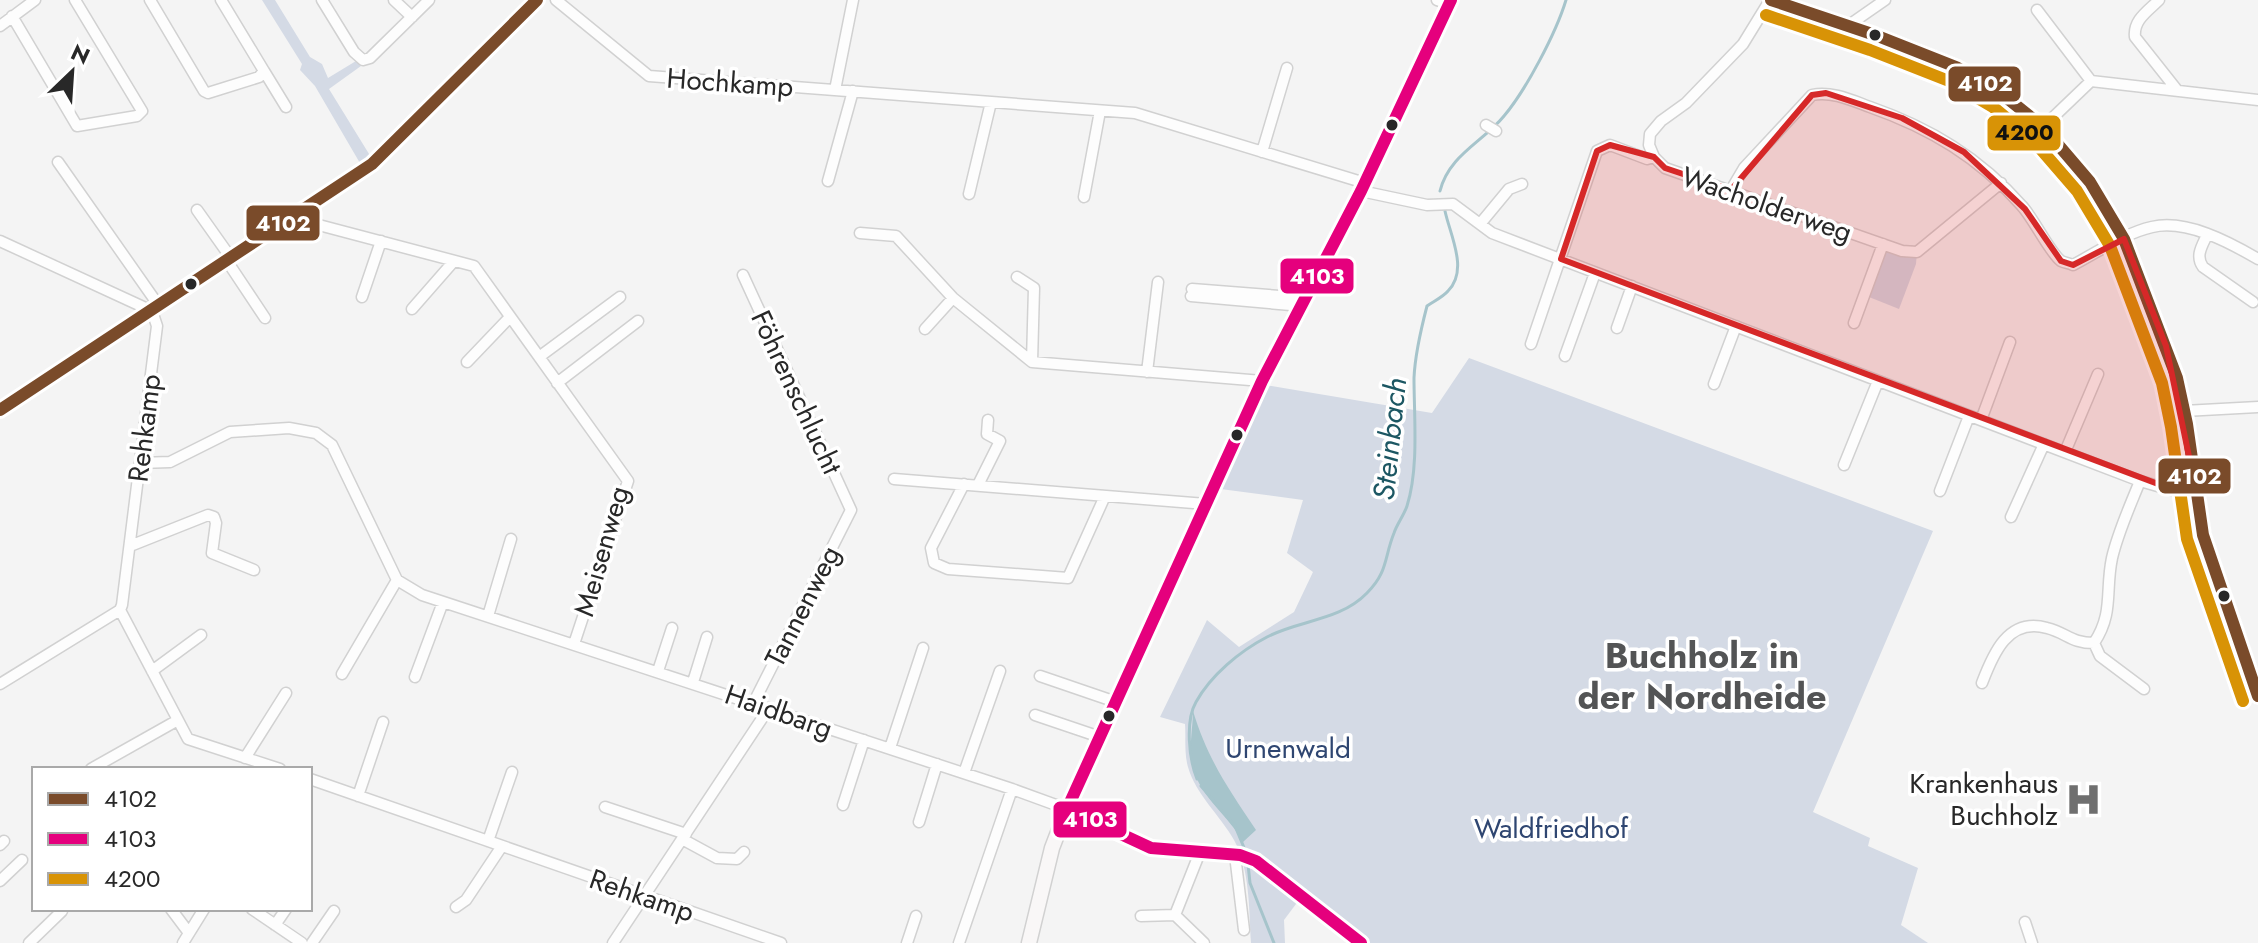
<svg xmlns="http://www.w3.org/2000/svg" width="2258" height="943" viewBox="0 0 2258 943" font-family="Jost,sans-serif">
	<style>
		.green { fill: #d4dae5 }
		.water { fill: #a6c4cb }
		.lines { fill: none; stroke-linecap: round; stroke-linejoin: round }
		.stream { stroke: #a6c4cb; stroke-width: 3 }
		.street-casing { stroke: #d1d1d1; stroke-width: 13 }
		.secondary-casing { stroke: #d1d1d1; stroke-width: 17 }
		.street { stroke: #fdfdfd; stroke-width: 10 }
		.secondary { stroke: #f9f7f7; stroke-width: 14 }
		.bus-1-casing { stroke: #fff; stroke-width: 18 }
		.bus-2-casing { stroke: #fff; stroke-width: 18 }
		.bus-3-casing { stroke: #fff; stroke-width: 18 }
		.bus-1 { stroke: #7a4b2a; stroke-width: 12 }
		.bus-2 { stroke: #e5007d; stroke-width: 12 }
		.bus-3 { stroke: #d89306; stroke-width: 12 }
		.marked { fill: #d62828; fill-opacity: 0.2; stroke: #d62828; stroke-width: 6; stroke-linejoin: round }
		.bus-dot { fill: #282828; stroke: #fff; stroke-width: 3 }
		.labels { text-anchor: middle; stroke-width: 7; stroke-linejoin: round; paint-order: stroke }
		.street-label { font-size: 28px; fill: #282828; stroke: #fff }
		.park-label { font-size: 28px; fill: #2f4671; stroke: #fff }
		.poi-label { font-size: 28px; fill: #282828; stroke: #fff; text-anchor: end }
		.water-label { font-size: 30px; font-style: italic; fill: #1c5763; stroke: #fff }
		.district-label { font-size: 36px; font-weight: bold; fill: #535455; stroke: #fff }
		.line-badge { stroke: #fff; stroke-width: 3 }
		.badge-label { font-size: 22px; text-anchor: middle; font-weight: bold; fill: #fff }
		.pale-badge-label { font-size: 22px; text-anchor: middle; font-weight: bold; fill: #111 }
	</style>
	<rect width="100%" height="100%" fill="#f4f4f4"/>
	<!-- green -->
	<path class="green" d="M262 0H275L310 57 322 64 328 78 356 61 361 66 329 89 374 162 364 170 315 86 300 70 302 64Z
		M1883 244 1917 252 1916 264 1899 309 1864 295Z
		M1469 358 1933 531 1813 812 1870 838 1868 846 1918 868 1901 925 1928 943H1361L1302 896 1284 920 1285 943H1251C1249 910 1250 869 1234 840 1220 815 1196 795 1188 767 1184 754 1186 737 1185 724L1160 717 1207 620 1239 647 1294 612 1313 572 1287 553 1303 500 1213 488 1265 385 1432 413Z"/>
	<!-- water -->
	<path class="water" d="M1193 711C1208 760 1228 788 1256 830L1243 842C1229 816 1201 798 1193 768 1188 751 1193 728 1193 711Z"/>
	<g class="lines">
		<!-- stream -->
		<path class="stream" d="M1440 191C1449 155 1483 142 1504 116 1526 90 1556 33 1566 0
			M1197 779C1189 759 1185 721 1196 702 1211 675 1240 651 1267 637 1299 620 1340 621 1367 593 1388 572 1384 558 1394 533 1397 524 1404 515 1407 506 1419 468 1414 417 1414 378 1415 354 1421 329 1427 306 1434 301 1443 297 1448 291 1469 270 1450 235 1445 211
			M1201 786 1235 826 1245 850
			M1248 864 1250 883 1274 943"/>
		<defs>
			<path id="street" d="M150 0 204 91 208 93 259 77 264 71 221 0
				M322 0 354 52 363 60 370 58 429 0
				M394 0 412 17
				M556 0 649 76 1135 113 1365 183
				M1437 0 1449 4
				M1770 0 1743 44 1686 103 1661 121 1650 134 1649 145 1654 157 1665 168 1902 251 1917 252 2001 183
				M2159 0C2148 11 2133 20 2135 37L2177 90
				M2037 10 2091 81
				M12 16 77 126 137 116 142 111 75 0
				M1849 25 1885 0
				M0 26 35 0
				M264 71 286 107
				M835 90 853 0
				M1486 125 1496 131
				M2043 127 2091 81 2258 100
				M1262 152 1287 68
				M58 162 159 306
				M828 181 853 91
				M1731 190 1744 168 1812 95C1832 91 1851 100 1870 107 1930 128 1980 158 2022 206 2034 219 2050 253 2061 261 2065 263 2069 263 2073 265 2098 252 2125 233 2152 227 2186 219 2229 242 2258 259
				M1361 191 1427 205 1453 204 1492 233 2140 481 2182 493 2196 490
				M969 194 991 102
				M1084 197 1100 111
				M197 210 231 258
				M300 212 315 224 474 266 628 481 574 644
				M1480 224 1509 189 1522 184
				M860 233 896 236 953 298 1032 362 1262 381
				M2207 235C2202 246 2195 256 2203 267L2253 302
				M0 241 152 311 157 326 122 605 120 610 188 739 280 769
				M227 261 265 318
				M743 275 851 510 754 702
				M1017 277 1034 288 1032 362
				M1192 289 1305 298
				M1191 296 1302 306
				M362 297 381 241
				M412 309 454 261
				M1854 323 1883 244
				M1617 328 1632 286
				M925 329 953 298
				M1531 344 1597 151 1610 145 1647 159 1654 157
				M1565 356 1595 273
				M539 357 620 297
				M467 362 510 317
				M1147 372 1158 282
				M557 383 638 321
				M1714 384 1736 326
				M0 410 372 164 537 0
				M2184 411 2258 407
				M1981 420 2010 342
				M2065 452 2098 374
				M140 463 170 462 230 432 289 428 316 433 332 445 397 580 422 595 1012 789 1067 809 1151 848 1240 855 1256 861 1361 943
				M1844 465 1878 381
				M894 479 1206 504
				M2140 481C2130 506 2118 532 2112 558 2105 591 2114 613 2094 643L2100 656 2144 689
				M964 484 931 548 934 563 948 569 1068 578 1105 496
				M978 485 1000 441 987 434 988 420
				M1940 491 1969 416
				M2011 517 2044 444
				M130 546 208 515 214 517 216 523 212 553 254 570
				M488 616 511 539
				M152 671 201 635
				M658 671 672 628
				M342 674 397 580
				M1040 676 1116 702
				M415 677 443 602
				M693 682 707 637
				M1982 683C1993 654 2008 617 2047 628 2067 633 2071 643 2094 643
				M0 684 120 610
				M1035 715 1100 737
				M890 748 923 648
				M245 758 286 693
				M91 769 178 720
				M964 773 1000 671
				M310 779 781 943
				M358 796 383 722
				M843 805 864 740
				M605 807 686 834
				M919 822 937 764
				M682 839 717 858 737 859 744 852
				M488 841 512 772
				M0 845 4 841
				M1235 855 1244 930
				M0 881 22 860
				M456 907 466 900 502 846
				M171 909 189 933
				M252 909 302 943
				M1175 915 1200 852
				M1141 916 1175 915 1204 943
				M2025 922 2032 943
				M275 925 286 909
				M29 943 62 911
				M183 943 204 909
				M312 943 334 911
				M613 943 769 708
				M907 943 916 916
				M959 943 1012 789"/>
			<path id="secondary" d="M1771 0 1875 35 1956 67 2002 94 2043 127 2090 182 2124 239 2177 378 2187 424 2203 535 2258 696
				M1029 943 1052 848 1067 809 1262 381 1361 191 1451 0"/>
		</defs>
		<!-- street casing -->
		<use href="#street" class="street-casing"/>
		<!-- secondary casing -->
		<use href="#secondary" class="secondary-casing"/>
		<!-- street -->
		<use href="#street" class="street"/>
		<!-- secondary -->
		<use href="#secondary" class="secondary"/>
		<defs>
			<path id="bus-1" d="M1771 0 1875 35 1956 67 2002 94 2043 127 2090 182 2124 239 2177 378 2187 424 2203 535 2258 696
				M0 410 372 164 537 0"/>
			<path id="bus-2" d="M1361 943 1256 861 1240 855 1151 848 1067 809 1262 381 1361 191 1451 0"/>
			<path id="bus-3" d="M1766 15 1870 50 1949 81 1993 107 2032 139 2077 191 2110 246 2162 383 2171 427 2187 539 2243 701"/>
		</defs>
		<!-- bus-1 casing -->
		<use href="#bus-1" class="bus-1-casing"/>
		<!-- bus-2 casing -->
		<use href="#bus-2" class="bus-2-casing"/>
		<!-- bus-3 casing -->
		<use href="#bus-3" class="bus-3-casing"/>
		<!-- bus-1 -->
		<use href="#bus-1" class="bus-1"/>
		<!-- bus-2 -->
		<use href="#bus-2" class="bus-2"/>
		<!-- bus-3 -->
		<use href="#bus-3" class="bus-3"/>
	</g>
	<!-- marked area -->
	<path class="marked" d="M1826 93 1902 118 1964 152 2025 209 2061 261 2073 265 2124 239 2166 346 2196 490 2182 493 1561 259 1597 151 1610 145 1654 157 1665 168 1731 190 1812 95Z"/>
	<!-- icons -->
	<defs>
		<symbol id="hospital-bare" viewBox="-9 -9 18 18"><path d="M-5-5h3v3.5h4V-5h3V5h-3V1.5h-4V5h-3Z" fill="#6f6f6f" stroke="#fff" stroke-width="2.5" paint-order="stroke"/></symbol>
	</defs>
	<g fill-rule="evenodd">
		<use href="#hospital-bare" x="2058" y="774" width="51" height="51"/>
	</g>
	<!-- markers -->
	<g class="bus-dot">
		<circle cx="1875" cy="35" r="7"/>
		<circle cx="1392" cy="125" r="7"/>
		<circle cx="191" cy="284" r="7"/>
		<circle cx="1237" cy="435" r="7"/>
		<circle cx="2224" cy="596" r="7"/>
		<circle cx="1109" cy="716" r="7"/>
	</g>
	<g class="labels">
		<!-- street labels -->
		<g class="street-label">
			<text transform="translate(730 82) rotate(4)" y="10">Hochkamp</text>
			<text transform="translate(1767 204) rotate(19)" y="10">Wacholderweg</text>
			<text transform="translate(797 392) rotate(65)" y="10">Föhrenschlucht</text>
			<text transform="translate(144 428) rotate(-83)" y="10">Rehkamp</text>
			<text transform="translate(601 551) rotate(-74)" y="10">Meisenweg</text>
			<text transform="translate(802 606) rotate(-63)" y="10">Tannenweg</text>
			<text transform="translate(779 711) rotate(19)" y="10">Haidbarg</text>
			<text transform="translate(642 895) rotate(19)" y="10">Rehkamp</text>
		</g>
		<!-- park labels -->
		<g class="park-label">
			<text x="1288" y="758">Urnenwald</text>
			<text x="1551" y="838">Waldfriedhof</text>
		</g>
		<!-- poi labels -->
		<g class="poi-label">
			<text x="2058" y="793">Krankenhaus<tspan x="2058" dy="32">Buchholz</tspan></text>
		</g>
		<!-- water labels -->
		<g class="water-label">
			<text transform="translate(1390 439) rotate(-84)" y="10">Steinbach</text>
		</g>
		<!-- district labels -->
		<g class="district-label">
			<text x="1702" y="668">Buchholz in<tspan x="1702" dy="41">der Nordheide</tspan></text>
		</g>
	</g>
	<g class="line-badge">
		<rect x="1947" y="65" width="75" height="38" rx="8" fill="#7a4b2a"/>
		<rect x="1986" y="114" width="76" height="38" rx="8" fill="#d89306"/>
		<rect x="245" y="204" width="76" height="38" rx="8" fill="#7a4b2a"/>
		<rect x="1279" y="257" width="76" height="38" rx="8" fill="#e5007d"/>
		<rect x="2157" y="457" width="75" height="38" rx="8" fill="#7a4b2a"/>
		<rect x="1052" y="800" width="76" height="39" rx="8" fill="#e5007d"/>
	</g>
	<g class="badge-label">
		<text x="1985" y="91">4102</text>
		<text x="283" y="231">4102</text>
		<text x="1317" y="284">4103</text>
		<text x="2194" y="484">4102</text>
		<text x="1090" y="827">4103</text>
	</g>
	<g class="pale-badge-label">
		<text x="2024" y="140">4200</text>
	</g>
	<!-- legend -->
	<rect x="32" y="767" width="280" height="144" fill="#ffffff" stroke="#a9a9a9" stroke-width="2"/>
	<rect x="48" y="793" width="40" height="12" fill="#7a4b2a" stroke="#a9a9a9" stroke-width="2"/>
	<text x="104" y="807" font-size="24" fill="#282828">4102</text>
	<rect x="48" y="833" width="40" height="12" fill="#e5007d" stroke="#a9a9a9" stroke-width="2"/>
	<text x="104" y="847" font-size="24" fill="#282828">4103</text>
	<rect x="48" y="873" width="40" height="12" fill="#d89306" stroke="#a9a9a9" stroke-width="2"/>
	<text x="104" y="887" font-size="24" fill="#282828">4200</text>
	<!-- north arrow -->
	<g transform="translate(72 72) rotate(25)" stroke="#ffffff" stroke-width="6" paint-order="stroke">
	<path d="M0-6L14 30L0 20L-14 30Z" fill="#282828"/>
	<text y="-12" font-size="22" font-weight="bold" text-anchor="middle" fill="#282828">N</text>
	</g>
</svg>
